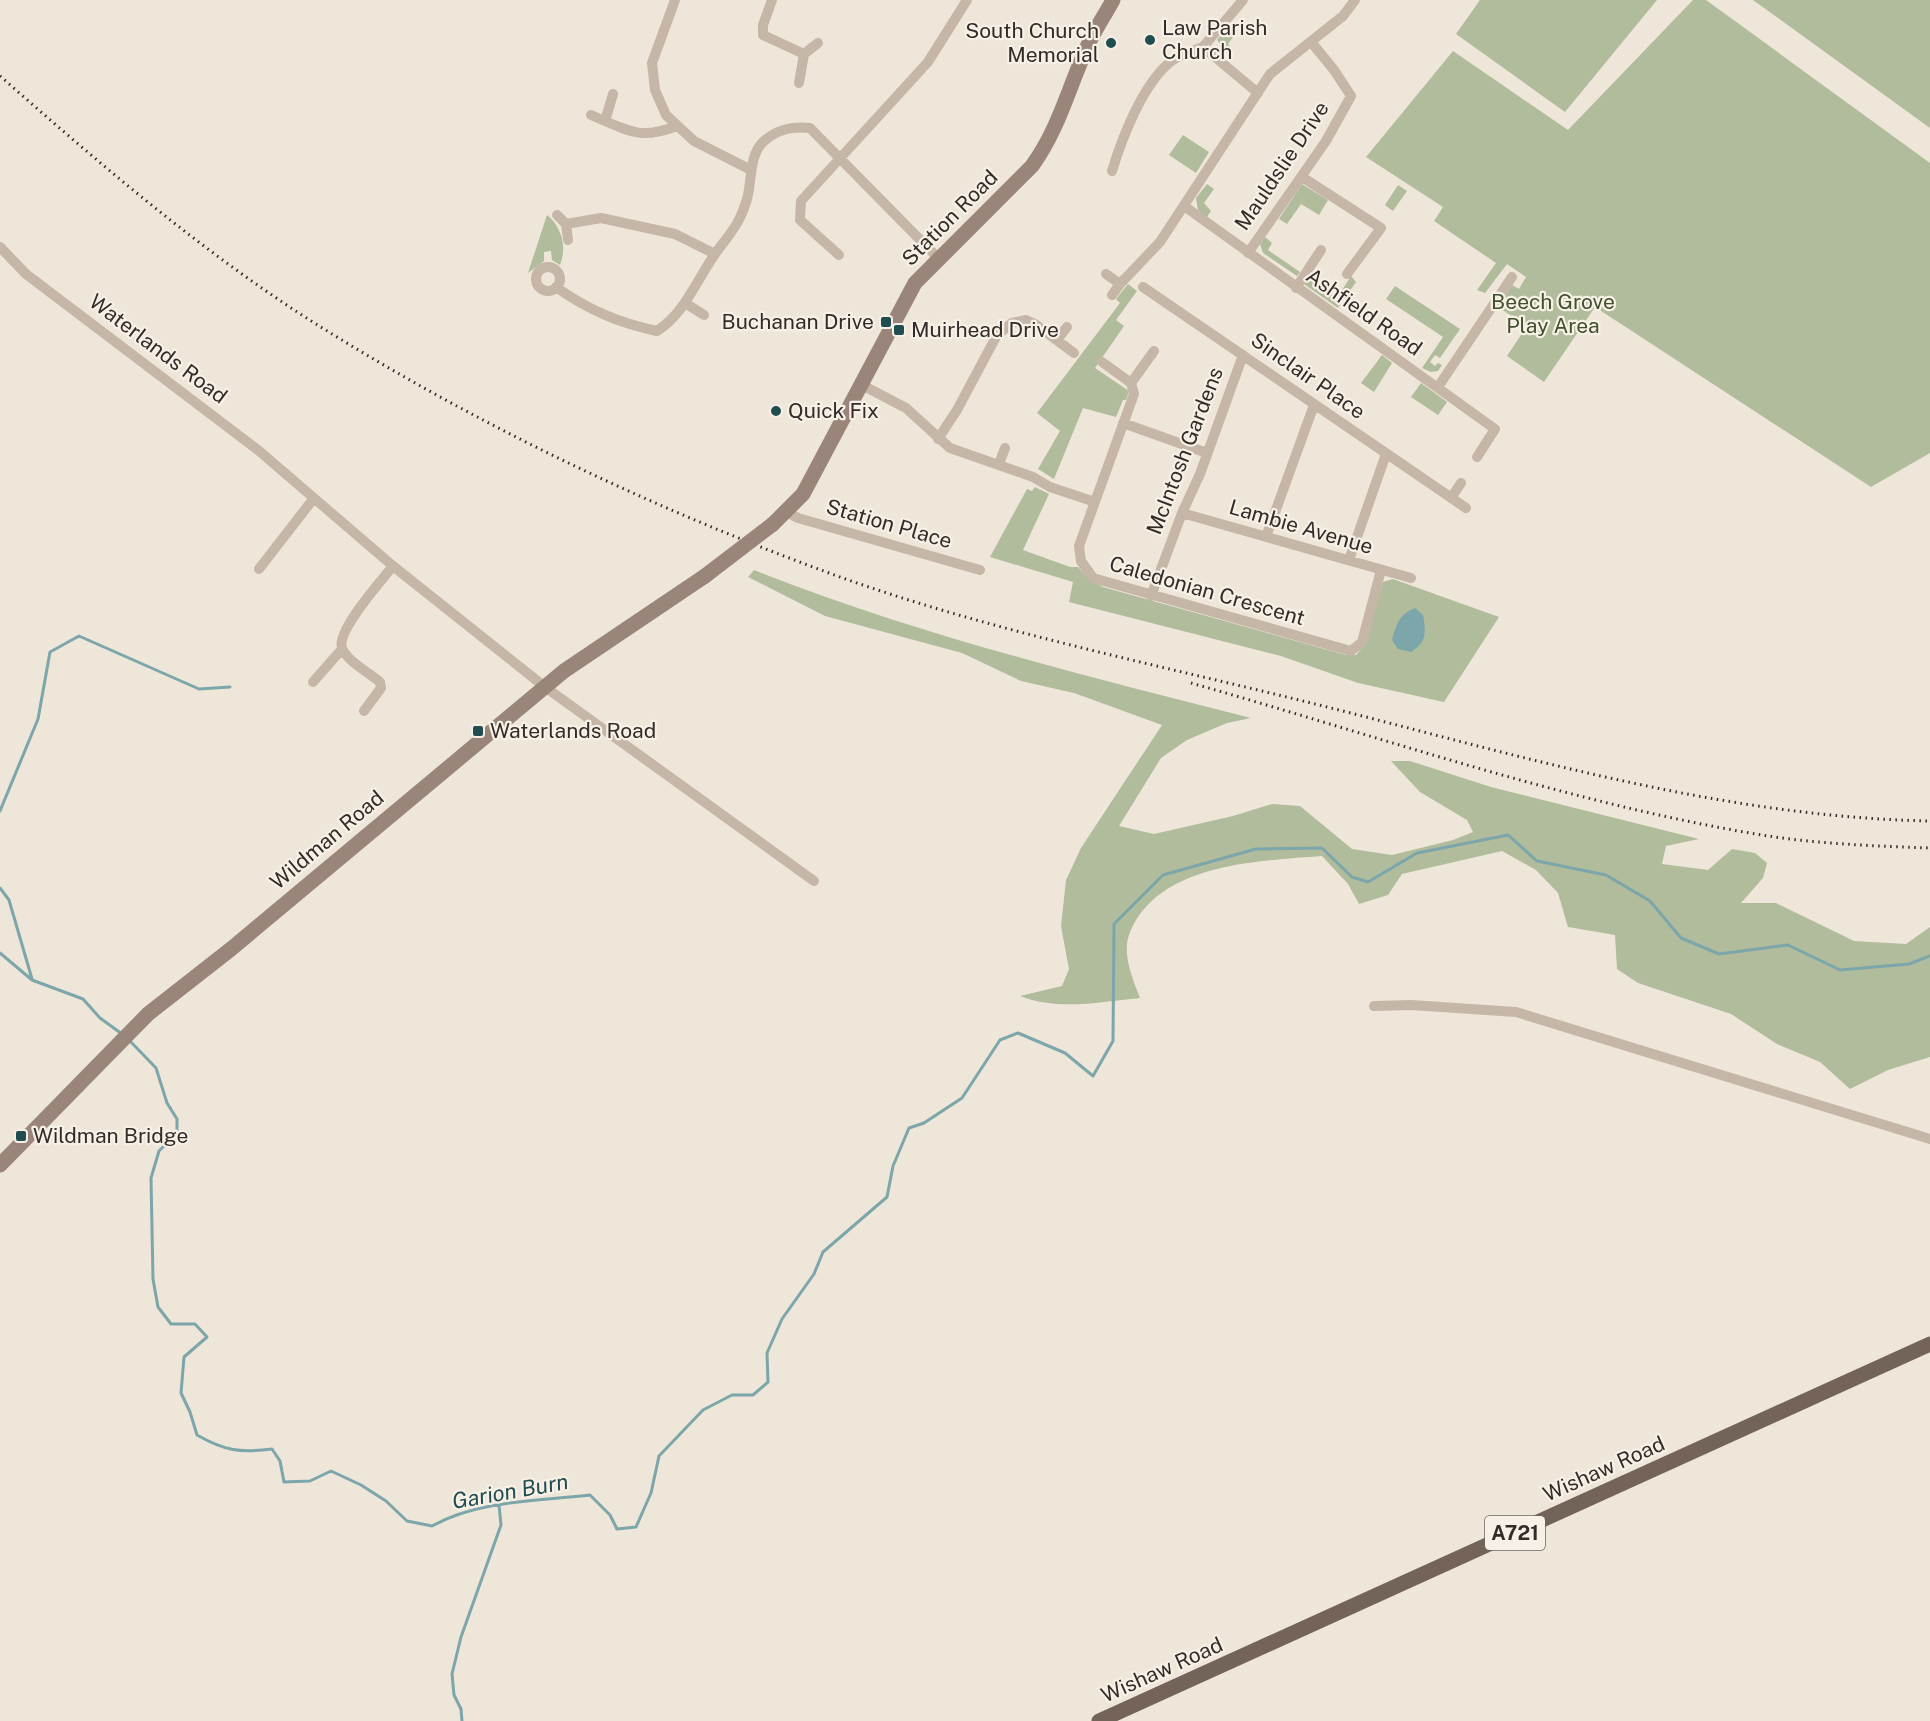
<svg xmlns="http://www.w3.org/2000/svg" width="1930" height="1721" viewBox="0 0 1930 1721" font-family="'Public Sans',sans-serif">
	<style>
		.green { fill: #b0bc9c }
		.water { fill: #7ca6a9 }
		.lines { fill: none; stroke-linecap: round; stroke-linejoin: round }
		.stream { stroke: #7ca6a9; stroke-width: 3 }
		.minor { stroke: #c6b6a7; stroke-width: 10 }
		.secondary { stroke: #998579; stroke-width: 15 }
		.primary { stroke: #746359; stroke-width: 15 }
		.rail { stroke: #332b27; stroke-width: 3; stroke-dasharray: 1.5 4.5; stroke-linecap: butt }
		.secondary-bridge { stroke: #998579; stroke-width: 15 }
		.poi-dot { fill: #214c50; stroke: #f7f0e6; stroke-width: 2 }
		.labels { text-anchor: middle; stroke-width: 4.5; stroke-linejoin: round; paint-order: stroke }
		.shield { fill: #f7f0e6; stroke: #6e6660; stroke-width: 1.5 }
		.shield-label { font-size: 20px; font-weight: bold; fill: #332b27 }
		.poi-label { font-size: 21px; fill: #332b27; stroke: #f7f0e6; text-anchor: start }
		.street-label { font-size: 21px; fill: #332b27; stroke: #f7f0e6 }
		.park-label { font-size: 21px; fill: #414f2d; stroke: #f7f0e6 }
		.water-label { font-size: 22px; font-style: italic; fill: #214c50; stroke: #f7f0e6 }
	</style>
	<rect width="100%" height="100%" fill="#efe6da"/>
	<!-- green -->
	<path class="green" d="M1480 0H1657L1565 112 1456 34Z
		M1693 0H1706L1930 163V453L1871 487 1595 307 1544 382 1507 356 1527 326 1498 307 1512 285 1519 289 1526 277 1507 264 1485 293 1477 290 1496 263 1434 221 1443 207 1366 157 1453 51 1568 130Z
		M1753 0H1930V128Z
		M1228 27 1236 33 1228 44 1233 49 1229 55 1217 40Z
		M1183 135 1209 152 1196 173 1169 155Z
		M1207 184 1214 189 1204 203 1211 211 1207 217 1198 210 1196 198Z
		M1302 184 1328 200 1319 215 1301 204 1287 224 1279 219Z
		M1398 185 1407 191 1393 211 1385 205Z
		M547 215C562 227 567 247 560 265L552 260 551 251 544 252V261L528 273Z
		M1265 237 1272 243 1268 250 1300 272 1297 276 1263 253 1260 244Z
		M1351 276 1356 282 1338 308 1304 284 1309 278 1337 298Z
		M1128 284 1137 291 1116 320 1124 326 1095 368 1129 391 1126 400H1123L1116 417 1083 408 1054 479 1038 469 1060 431 1037 413 1120 303 1116 299Z
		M1395 286 1460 329 1440 358 1435 355 1430 362 1435 366 1438 363 1442 365 1438 371 1431 372 1422 368 1443 337 1386 299Z
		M1382 355 1392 363 1374 392 1361 383Z
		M1421 383 1447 402 1438 415 1411 397Z
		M1035 487 1049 494 1023 550 1070 567H1078L1090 580 1103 587 1346 655H1356L1365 644 1383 582 1393 579 1499 617 1444 702 1358 683 1281 656 1069 602 1073 582 990 557 1027 489 1032 491Z
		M754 570C915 634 1083 675 1251 718L1227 723 1187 740 1161 758 1119 826 1154 834 1233 816 1272 804 1300 806 1352 849 1392 855 1453 840 1473 832 1467 820 1420 792 1391 761H1410L1491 787 1699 839 1666 846 1662 864 1708 870 1732 849 1755 853 1767 863 1763 878 1741 903H1776L1854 941 1906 944 1930 927V1057L1888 1070 1850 1089 1820 1062 1777 1044 1731 1014 1638 983 1617 969 1615 935 1568 927 1558 893 1536 870 1502 851 1402 874 1388 895 1359 904 1348 884 1322 856C1258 861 1156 863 1129 935 1122 954 1133 980 1140 998 1099 1002 1059 1011 1020 996L1062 986 1069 969 1061 926 1066 880 1081 848 1162 725 1074 693 1021 681 962 653 825 616 748 577Z"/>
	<!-- water -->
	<path class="water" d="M1415 608 1423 615C1426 632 1427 642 1411 652L1398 649 1392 640C1396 625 1399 614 1415 608Z"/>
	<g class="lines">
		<!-- stream -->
		<path class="stream" d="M0 811 38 719 50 652 79 636 199 689 230 687
			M0 888 9 900 32 979
			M0 953 32 980 83 999 100 1018 122 1034
			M129 1040 156 1068 167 1103 177 1119V1133L159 1151 151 1178 153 1279 158 1307 171 1324H195L207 1337 184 1357 181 1393 190 1412 197 1435C225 1451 240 1453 272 1449L280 1461 284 1482 310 1481 331 1471 361 1485 386 1501 407 1521 432 1526C479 1500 538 1501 590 1495L610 1515 617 1529 636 1527 651 1493 659 1456 703 1410 732 1395H753L768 1382 767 1353 782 1319 814 1274 823 1252 887 1197 893 1166 909 1128 924 1123 962 1098 1000 1040 1018 1033 1065 1053 1093 1076 1113 1041 1114 924 1163 875 1256 849 1322 848 1352 877 1368 882 1417 853 1508 835 1537 861 1606 875 1650 901 1681 938 1719 954 1788 945 1840 970 1909 964 1930 956
			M462 1721 461 1709 454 1695 452 1674 461 1637 501 1525 499 1505"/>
		<!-- minor -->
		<path class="minor" d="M675 0 652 63 655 90 666 115 694 141 751 170
			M772 0 763 25V35L804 54
			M1243 0 1203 47 1258 93
			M799 83 804 54 818 43
			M613 94 605 121C635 134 645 138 677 126
			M591 115 605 121
			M1112 171C1122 138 1142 86 1169 63 1178 55 1192 51 1203 47
			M1302 177 1381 228 1347 274
			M1184 206 1495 429 1477 457
			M557 215 566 224
			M568 240 566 224 601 218 675 234 715 254
			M0 247 26 274 258 450 393 566 545 687 814 881
			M1248 253 1326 141 1351 96 1334 70 1312 43
			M839 255 800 220 801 201 928 62 967 0
			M536 279a12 12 0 1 1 24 0a12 12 0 1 1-24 0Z
			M1106 274 1120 284 1160 242 1270 74 1343 16 1355 0
			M556 287C588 310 619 323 657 331 685 313 696 281 715 254 730 233 739 226 747 199 752 182 749 155 763 142 777 129 792 126 810 128L938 258
			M1143 287 1466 508
			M1296 288 1321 250
			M1112 295 1120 284
			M685 303 704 315
			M1057 340 1067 327
			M1102 362 1131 383 1134 394 1079 546 1081 561 1093 578 1351 651 1362 642 1381 570
			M1131 383 1154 351
			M862 385 906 408 950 448 1033 477 1050 487 1095 502
			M1438 387 1512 277
			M1123 423 1207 453
			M938 439 957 410 997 335 1012 323 1026 320 1035 324 1074 353
			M999 464 1005 448
			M1451 498 1461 483
			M787 512 798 518 980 570
			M1182 513 1411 578
			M1266 537 1314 405
			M1349 560 1386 454
			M259 569 314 498
			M1151 596 1182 513 1200 474 1243 355
			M313 682 342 649
			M364 711 381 688 380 682C369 673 347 661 342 648 336 631 382 580 393 566
			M1374 1006 1411 1005 1516 1012 1930 1139"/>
		<!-- secondary -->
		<path class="secondary" d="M773 524 803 494 915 283 1032 166C1059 129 1069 86 1088 45 1095 29 1105 15 1113 0
			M0 1165 148 1014 231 949 564 671 705 576"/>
		<!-- primary -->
		<path class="primary" d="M1099 1721 1930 1344"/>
		<!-- rail -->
		<path class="rail" d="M0 76C100 164 202 252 316 324 477 425 650 507 829 573 993 633 1170 667 1339 710 1534 760 1727 817 1930 821
			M1191 683C1378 736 1571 804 1762 835 1817 844 1875 846 1930 848"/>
		<!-- secondary-bridge -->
		<path class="secondary-bridge" d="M705 576 773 524"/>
	</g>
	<!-- markers -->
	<g class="poi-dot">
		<circle cx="1150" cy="40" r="6"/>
		<circle cx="1111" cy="43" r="6"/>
		<rect x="880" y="316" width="12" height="12" rx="3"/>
		<rect x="893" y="324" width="12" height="12" rx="3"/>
		<circle cx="776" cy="411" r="6"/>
		<rect x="472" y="725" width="12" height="12" rx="3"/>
		<rect x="15" y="1130" width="12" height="12" rx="3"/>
	</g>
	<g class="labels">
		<!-- shield labels -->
		<rect class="shield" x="1485" y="1516" width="60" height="34" rx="4.5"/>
		<g class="shield-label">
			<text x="1515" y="1540">A721</text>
		</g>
		<!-- poi labels -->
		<g class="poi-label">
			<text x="1162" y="35">Law Parish<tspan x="1162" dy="24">Church</tspan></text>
			<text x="1099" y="38" text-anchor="end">South Church<tspan x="1099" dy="24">Memorial</tspan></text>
			<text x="874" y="329" text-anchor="end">Buchanan Drive</text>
			<text x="911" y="337">Muirhead Drive</text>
			<text x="788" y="418">Quick Fix</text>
			<text x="490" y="738">Waterlands Road</text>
			<text x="33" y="1143">Wildman Bridge</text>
		</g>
		<!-- street labels -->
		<g class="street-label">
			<text transform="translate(1282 166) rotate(-56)" y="7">Mauldslie Drive</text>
			<text transform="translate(950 218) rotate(-45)" y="7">Station Road</text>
			<text transform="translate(1364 312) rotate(35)" y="7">Ashfield Road</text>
			<text transform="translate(158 349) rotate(37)" y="7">Waterlands Road</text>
			<text transform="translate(1308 376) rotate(35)" y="7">Sinclair Place</text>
			<text transform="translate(1185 451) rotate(-69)" y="7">McIntosh Gardens</text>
			<text transform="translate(889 524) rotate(16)" y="7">Station Place</text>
			<text transform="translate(1301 527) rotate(16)" y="7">Lambie Avenue</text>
			<text transform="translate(1207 591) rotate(16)" y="7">Caledonian Crescent</text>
			<text transform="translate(327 840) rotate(-40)" y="7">Wildman Road</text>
			<text transform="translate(1604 1469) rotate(-24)" y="7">Wishaw Road</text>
			<text transform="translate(1162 1670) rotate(-24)" y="7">Wishaw Road</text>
		</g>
		<!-- park labels -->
		<g class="park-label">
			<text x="1553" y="309">Beech Grove<tspan x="1553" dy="24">Play Area</tspan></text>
		</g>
		<!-- water labels -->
		<g class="water-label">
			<text transform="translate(510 1491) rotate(-10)" y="8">Garion Burn</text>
		</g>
	</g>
</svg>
